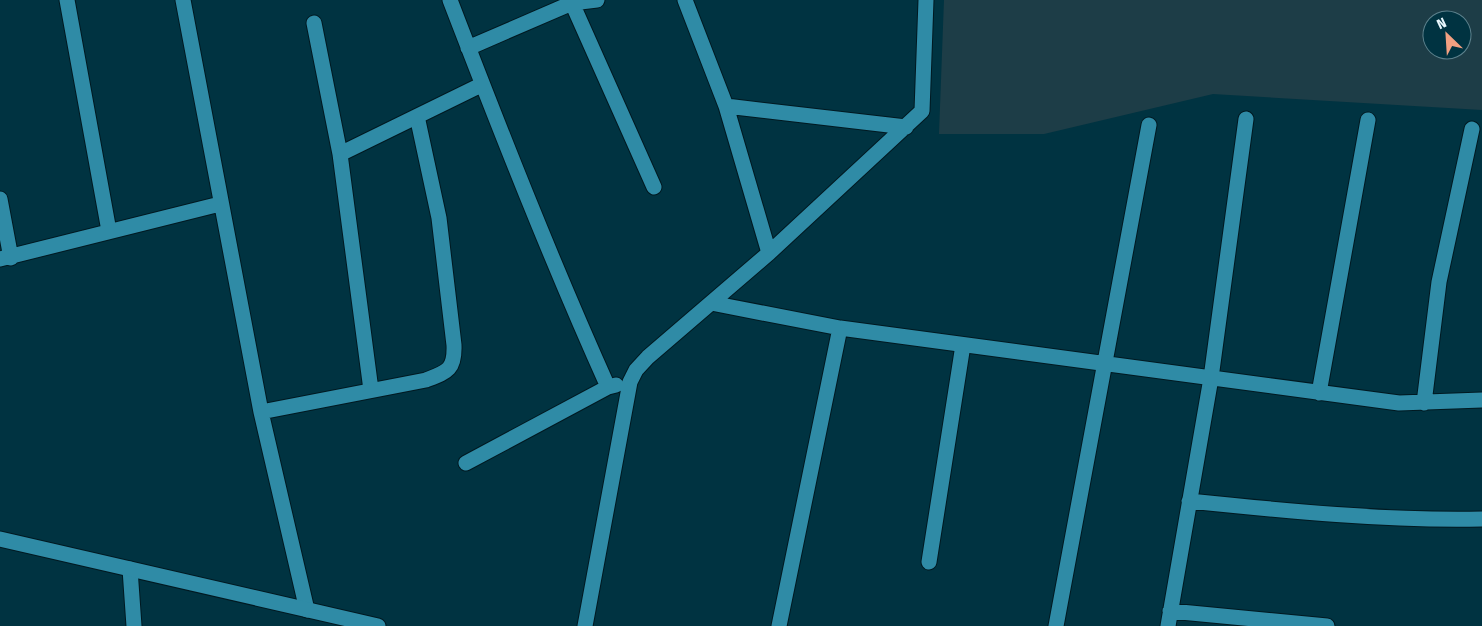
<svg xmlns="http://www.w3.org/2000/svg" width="1482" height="626" viewBox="0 0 1482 626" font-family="'Fira Sans Condensed',sans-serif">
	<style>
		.built { fill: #1d3d47; fill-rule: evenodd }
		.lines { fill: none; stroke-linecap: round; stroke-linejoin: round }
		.minor-casing { stroke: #001921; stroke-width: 17 }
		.tertiary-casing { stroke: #001921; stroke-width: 17 }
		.minor { stroke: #2f8ba6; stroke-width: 15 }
		.tertiary { stroke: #2f8ba6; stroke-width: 15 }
	</style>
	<rect width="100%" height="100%" fill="#003341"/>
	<!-- built -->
	<path class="built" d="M944 0H1482V110L1213 94 1044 134H939ZM1432 20H1462V50H1432Z"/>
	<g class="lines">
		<defs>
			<path id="minor" d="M67 0 109 231
				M183 0 261 412 307 610
				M450 0C500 130 551 260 608 387
				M685 0 726 106 769 253
				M572 3 654 187
				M314 23 340 154 371 390
				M468 48 572 3 597 0
				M726 106 906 127
				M340 154 481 85
				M0 199 11 258
				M0 259 220 204
				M711 303 840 328 1399 403 1482 400
				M1319 393 1368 120
				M1424 403 1439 282 1472 129
				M261 412 426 380C447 372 455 370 454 345L439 218 417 116
				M466 463 608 387 616 385
				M1189 501C1287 511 1384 521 1482 519
				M929 562 963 345
				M130 569 134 626
				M1170 611 1327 626
				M585 626 630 382 636 370 648 357 769 253 922 111 926 0
				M779 626 840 328
				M1056 626 1149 125
				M1168 626 1211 378 1246 119"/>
			<path id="tertiary" d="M0 539 378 626"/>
		</defs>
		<!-- minor casing -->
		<use href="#minor" class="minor-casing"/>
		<!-- tertiary casing -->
		<use href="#tertiary" class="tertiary-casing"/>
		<!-- minor -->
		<use href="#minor" class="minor"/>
		<!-- tertiary -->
		<use href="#tertiary" class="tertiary"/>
	</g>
	<!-- north arrow -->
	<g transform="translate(1447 35) rotate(335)"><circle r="24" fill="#003341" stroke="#5d828d"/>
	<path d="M0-4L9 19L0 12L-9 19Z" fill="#f2a081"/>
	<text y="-8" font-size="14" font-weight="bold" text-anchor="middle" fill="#e8f8fe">N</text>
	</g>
</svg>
